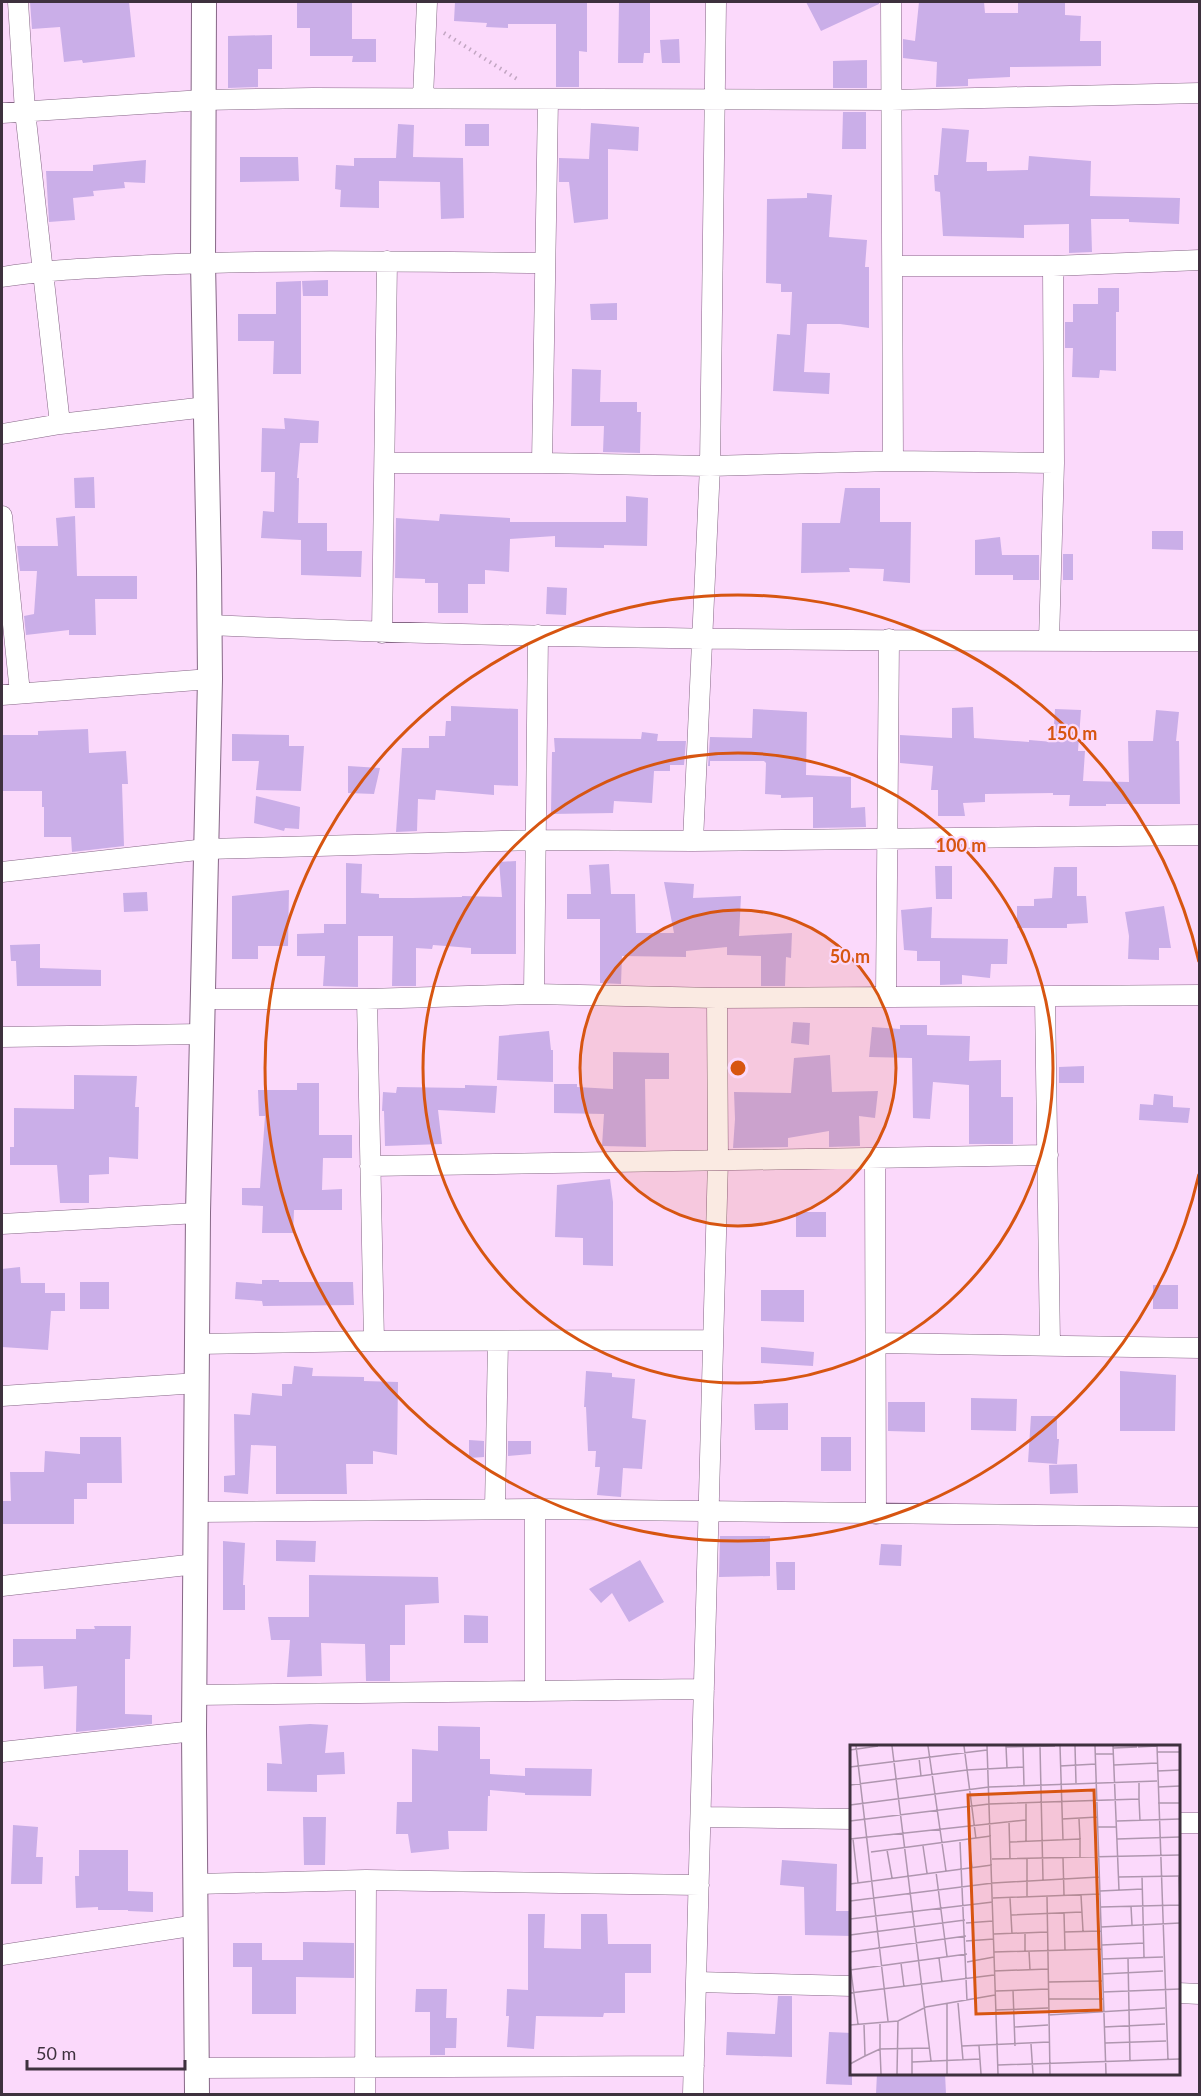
<svg xmlns="http://www.w3.org/2000/svg" width="1201" height="2096" viewBox="0 0 1201 2096" font-family="Lato,sans-serif">
	<style>
		.building { fill: #caaee8 }
		.lines { fill: none; stroke-linecap: round; stroke-linejoin: round }
		.minor-casing { stroke: #866786; stroke-width: 21 }
		.tertiary-casing { stroke: #866786; stroke-width: 26 }
		.path { stroke: #c2a6c2; stroke-width: 4; stroke-dasharray: 1.5 4.5; stroke-linecap: butt }
		.minor { stroke: #fff; stroke-width: 20 }
		.tertiary { stroke: #fff; stroke-width: 24 }
		.ring { fill: none; stroke: #d75511; stroke-width: 3 }
		.inset-road { fill: none; stroke: #af96af; stroke-width: 1.5 }
		.view { fill: #d75511; fill-opacity: 0.15; stroke: #d75511; stroke-width: 3 }
		.inset-edge { fill: none; stroke: #3e313e; stroke-width: 3 }
		.centre { fill: #d75511; stroke: #fbd9fb; stroke-width: 3 }
		.ring-label { font-size: 18px; text-anchor: middle; font-weight: bold; fill: #d75511; stroke: #fbd9fb; stroke-width: 4.5; stroke-linejoin: round; paint-order: stroke }
	</style>
	<rect width="100%" height="100%" fill="#fbd9fb"/>
	<!-- building -->
	<path class="building" d="M30 2H129L135 57 83 63 82 60 64 62 60 27 32 29Z
		M297 2H352V39H376V62H352L353 56H310V28H297Z
		M455 2H587V52L579 51V87H556V24H508V28L486 27 487 23 454 21Z
		M619 2H650V53H644L643 63H618Z
		M806 2H879V4L821 31Z
		M919 2H984L985 13H1018V2H1065V15L1081 16 1080 41H1101V66L1010 67V77L968 79V86L936 87 937 62 903 58V39L915 41Z
		M272 35V69H258V87L228 88V36Z
		M679 39 680 63H662L660 40Z
		M867 60V88H833V61Z
		M843 112H866V149H842Z
		M591 123 639 127 638 151 608 149V219L574 223 569 182H559V158L589 159Z
		M398 124 414 125 413 157 463 158 464 218 441 219 440 182 379 181V208L340 207 341 190 335 189 336 165 354 166V158H396Z
		M465 124H489V146H465Z
		M942 128 969 130 966 162H987V171L1028 170 1029 156 1091 161 1090 196 1180 198 1179 224 1129 222V219H1091L1092 252 1069 253V224L1024 225V238L943 236 940 192 935 191 934 175H938Z
		M240 157H298L299 181 240 182Z
		M146 160 145 183 124 182 125 188 93 191 94 196 73 198 75 220 49 222 46 171H93V165Z
		M807 193 832 195 829 237 867 240 865 267H869V328L840 324H807L804 372 830 373 829 394 773 391 777 334 790 335 792 292H781V284L766 283 767 199 807 198Z
		M328 280V296H303L302 281Z
		M301 281V374H273L274 341H238V314H276V282Z
		M1098 288H1119V312H1116V371L1100 370 1099 378 1072 377 1073 348H1065V322H1073V304H1098Z
		M617 303V320H591L590 304Z
		M572 369 601 370 600 402H637V412H641L640 453 603 452 604 426H571Z
		M284 418 319 421 318 443H300L297 478H299L298 523H327V551H362L361 577 301 575V540L261 538 263 511 274 512 275 472H261L262 428 285 429Z
		M94 477 95 508H75L74 478Z
		M845 488H880V522H911L910 583 883 581 884 569 849 568 850 572 801 573 802 523H840Z
		M626 496 648 498 647 546 604 545V548L555 547V536L510 539 509 572 485 570V584H468V613H438V583H425V579L395 578 396 518 439 521 440 514 510 518V522H626Z
		M75 516 77 576H137V599H95L96 635H69V630L26 635 24 616 34 614 37 571H20L17 546H58L56 518Z
		M1152 531H1183V550L1152 549Z
		M1000 537 1002 555H1039V580H1013V575H975V540Z
		M1063 554H1073V580H1063Z
		M547 587 567 588 566 615 546 614Z
		M451 706 518 709V786L494 785V795L436 790 435 800 418 799 417 831 396 832 402 748H429V736H445L446 721H451Z
		M973 707 974 738 1029 742V740L1053 742 1055 709 1081 710 1078 751H1085L1083 781 1129 782 1128 741H1153L1156 710 1179 712 1176 741H1179L1180 804H1106V806H1069L1070 795H1053V793L985 794V802L963 803 965 816H938V790H931L933 766 900 763V735L952 738V708Z
		M753 709 807 712 806 775 851 777V808L865 807 866 827 813 828V797L781 798V795L765 794 766 763 764 761H710V766H708L710 737 752 738Z
		M88 729 89 753 126 751 128 784H122L124 846 72 852 71 837H44V807H42V791H2V735H38V731Z
		M642 732 658 734 657 741H686L684 765H670V771H654L652 803 614 801 613 813 551 814 552 752H555L554 738 641 739Z
		M232 734 289 735V746H304L301 791 256 790 259 761H232Z
		M348 766 380 768 374 794 348 793Z
		M256 796 300 807 299 829 285 828 284 831 254 823Z
		M516 861V954H471V948L433 945 432 949 416 948V986H392L393 936H358V987L323 986 325 956H297V934L324 933V924H346V863L362 864 361 893 379 894V898H412L462 897V896L502 897 499 862Z
		M609 864 611 894H635L636 933H674L664 882 694 884 693 898 741 896 739 936 792 933 791 958 786 957 785 986H761V956L727 955V947L686 951V957L622 956 621 984 600 983V919H567V894H591L589 865Z
		M935 866H952V899H936Z
		M1054 867H1077V896H1086L1088 923 1067 924V928H1017V906H1034V899L1052 898Z
		M289 890 288 946H258V959H232V896Z
		M147 892 148 911 124 912 123 893Z
		M1164 906 1171 948H1159V960L1128 959 1129 936 1125 912Z
		M932 907 931 938 1008 939 1007 964H991L990 978 962 975V984L940 985V961H917V951L904 950 901 910Z
		M40 944V968L101 970V986H17L16 961H11L10 945Z
		M793 1022 810 1023 809 1045 791 1043Z
		M900 1025H927V1035L970 1036 969 1061 1001 1060V1097H1013V1144H969V1085L933 1082 930 1119 913 1118 912 1058 869 1057 872 1027 900 1029Z
		M549 1031 551 1050H553V1082L497 1080 499 1036Z
		M613 1052 669 1053V1079H645L646 1147 602 1146 604 1114 554 1113V1084H577V1087L613 1089Z
		M830 1055 832 1092 878 1091 875 1118 859 1116 860 1146 829 1147V1131L788 1138V1147L733 1148 735 1119 734 1092 791 1093 794 1058Z
		M1084 1066V1083H1059V1067Z
		M74 1075 137 1076 135 1107H139L138 1159 109 1157V1174L89 1175V1203H60L57 1165H10V1147H14V1108L74 1109Z
		M297 1083H319V1135H352V1158H323L322 1190 342 1189V1210H294L293 1233H262L263 1206 242 1205V1188H260L265 1116H259L258 1090H297Z
		M465 1085 497 1086 495 1113 438 1110 442 1144 385 1146 384 1111H382L383 1092 396 1093 397 1087 465 1088Z
		M1154 1094 1173 1096V1107L1190 1108 1188 1123 1139 1120 1140 1104 1153 1105Z
		M610 1179 613 1202V1266L583 1265V1238L555 1237 557 1185Z
		M796 1212H826V1237H796Z
		M20 1267 21 1283H45V1293H65V1311H51L48 1350 2 1347V1269Z
		M262 1280H279V1282H353L354 1305 263 1306 262 1301 235 1299 236 1282 262 1284Z
		M80 1282H109V1309H80Z
		M1153 1285H1178V1309H1153Z
		M761 1290H804V1322L761 1321Z
		M761 1347 814 1352 813 1366 761 1363Z
		M294 1366 313 1368 312 1376 364 1377V1381L398 1382 397 1455 373 1451V1464H346L347 1494H276V1446L251 1445 248 1494 224 1492V1476L235 1475 234 1414 250 1415 252 1393 282 1396V1384H292Z
		M586 1371 612 1373V1377L635 1379 632 1418 646 1420 642 1469 623 1468 621 1497 597 1495 600 1467H595L596 1451H588L586 1407H584Z
		M1120 1371 1176 1375 1175 1431H1120Z
		M971 1398 1017 1399 1016 1431 971 1430Z
		M888 1402H925V1432L888 1431Z
		M788 1403V1430H755L754 1404Z
		M1031 1416H1057V1439H1059L1057 1464 1028 1462Z
		M80 1437H121L122 1483H87V1499H74V1524H2V1501H11L10 1472H44L45 1451 80 1454Z
		M821 1437H851V1471H821Z
		M469 1440 484 1441V1457L469 1458Z
		M508 1441H531V1454L508 1456Z
		M1077 1464 1078 1493 1050 1494 1049 1465Z
		M720 1536H770V1576L719 1577Z
		M276 1540 316 1541 315 1562 276 1561Z
		M223 1541 245 1543 243 1585H245V1610H223Z
		M881 1544 902 1545 901 1566 879 1565Z
		M640 1560 664 1602 629 1622 612 1593 601 1603 589 1589Z
		M776 1562H795V1590H777Z
		M309 1575 438 1577 439 1603 405 1605V1645H390V1681H366L365 1644 321 1643 322 1676 287 1677 290 1640H271L268 1617H309Z
		M464 1615 488 1616V1643H464Z
		M94 1626H131L130 1659H125V1714L152 1715V1724L76 1732 77 1686 44 1689 43 1666 13 1667V1639H76V1629H95Z
		M310 1724 328 1725 325 1753 344 1752 345 1774 317 1775V1792L267 1791V1763L282 1764 279 1726Z
		M438 1726 480 1727V1759H490V1774L525 1776V1768L592 1769 591 1796 525 1795V1793L490 1790V1796H488L487 1831H448L449 1849 411 1853 408 1834H396L397 1802H412V1749L438 1751Z
		M303 1817H326L325 1865H304Z
		M13 1825 38 1827 36 1857H43L42 1884H11Z
		M79 1850H128V1891L153 1892V1912L128 1911V1910H98V1907L76 1908 75 1876H79Z
		M782 1860 837 1864 836 1911H852V1936L805 1935 804 1887 780 1885Z
		M528 1914H545L544 1948 581 1949V1914H607L608 1944H651V1973H625V2013H604L603 2017 536 2016 534 2049 507 2047 509 2016H506L507 1989 528 1990Z
		M303 1942 354 1943V1978L296 1977V2014H252V1967H233V1943H262V1960H303Z
		M416 1989H447L446 2018H457L456 2048H445V2055H430V2012H415Z
		M778 1996H792V2057L726 2055 727 2032 775 2034Z
		M829 2032 852 2033V2085L826 2084Z
		M877 2073H945L946 2094H876Z"/>
	<g class="lines">
		<defs>
			<path id="minor" d="M18 2 25 111 60 424
				M891 2 893 461
				M423 98 427 2
				M2 113 203 100 313 98 891 100 1200 93
				M893 266H1053L1200 260
				M1053 266 1054 463
				M2 277C51 269 101 268 152 265 283 259 414 262 545 263
				M2 434 60 424 206 407
				M386 463H542L710 466 893 461 1054 463 1049 641
				M542 463 548 99
				M2 516 20 693
				M209 625C539 640 869 641 1200 641
				M382 633 387 261
				M2 695 210 679
				M693 841 710 466 716 2
				M2 872 206 849 537 840 693 841 1200 835
				M534 994 538 635
				M886 996 889 639
				M1045 997 1050 1345
				M203 999H367L534 994 717 998 1200 995
				M367 999 374 1341
				M2 1037 202 1034
				M875 1158 876 1514
				M370 1166 1048 1155
				M2 1224 198 1213
				M876 1343 1200 1348
				M198 1344 374 1341 713 1340
				M2 1396 198 1383
				M495 1509 498 1341
				M196 1512 535 1509 1200 1517
				M2 1586 196 1564
				M535 1691V1509
				M195 1695 704 1689
				M2 1752 194 1731
				M701 1817 852 1819
				M1178 1823H1200
				M196 1884 366 1880 699 1885
				M2 1955 197 1925
				M697 1982 852 1986
				M1178 1993 1200 1994
				M197 2068 694 2066
				M365 2094 366 1880
				M693 2094 718 1160 717 998"/>
			<path id="tertiary" d="M197 2094 194 1731 198 1213 210 679 209 570 203 263 204 2"/>
		</defs>
		<!-- minor casing -->
		<use href="#minor" class="minor-casing"/>
		<!-- tertiary casing -->
		<use href="#tertiary" class="tertiary-casing"/>
		<!-- path -->
		<path class="path" d="M444 33 517 79"/>
		<!-- minor -->
		<use href="#minor" class="minor"/>
		<!-- tertiary -->
		<use href="#tertiary" class="tertiary"/>
	</g>
	<!-- distance rings -->
	<circle cx="738" cy="1068" r="158" fill="#d75511" fill-opacity=".12"/>
	<g class="ring">
		<circle cx="738" cy="1068" r="158"/>
		<circle cx="738" cy="1068" r="315"/>
		<path d="M1199 1174A473 473 0 1 1 1199 962"/>
	</g>
	<!-- overview -->
	<g transform="translate(850 1745)">
		<rect width="330" height="330" fill="#fbd9fb"/>
		<path class="inset-road" d="M6 1 38 276M42 1 81 316M78 1 96 126M114 1 126 94M137 1 148 329M156 1 157 23M190 1 193 135M210 1 213 95M225 1 226 38M245 1 256 329M263 1 269 145M307 1 318 315M156 2 205 1M173 2 174 41M288 2 307 1M263 3 287 2M0 5 28 1M307 7H330M245 9H264M69 13 71 31M264 20 307 18M210 21 246 19M0 22 137 5M307 26 330 25M0 40 117 25 173 22M308 42 330 41M289 54 290 76M176 58V96M308 58H330M0 60 139 42 307 36M212 74 248 72M229 74 230 94M0 76 139 59 289 54V36M159 76 160 114M267 76 330 74M248 82H267M0 94 176 75M3 94 8 138M267 94 330 92M119 95 122 122M110 97 117 256M160 97 230 94V112M73 101 77 128M37 105 42 133M21 107 141 91M213 113 214 150M142 114 330 110M177 114V151M86 127 97 211M292 131 294 212M329 131 330 165M268 132 330 131M0 139 142 120M250 146 293 144M231 150 233 186M197 151 200 329M143 153 250 149M160 153 162 189M0 156 143 138 249 132M281 161 282 180M251 162 330 160M214 168 215 205M161 170 232 167M0 174 143 157M116 178 143 176M251 182 330 178M214 187 251 186M175 188V206M144 189 197 187M0 190 115 175M116 196 144 194M252 200 294 198M179 206 180 225M0 207 116 191M144 207 252 204M89 213 92 237M278 213 280 316M252 214 313 212M117 217 144 212M51 218 54 242M0 219 8 279M0 225 117 209M144 226 198 224M252 229 313 226M198 237 252 236M163 245 165 301M146 246 198 244M253 247 330 244M0 248 144 230M198 254H253M108 258 113 315M146 265 198 263M198 270 315 263M0 280 48 276 76 262 145 250M164 282 198 280M254 282 315 279M255 298 316 296M181 299 183 329M112 301 199 297M129 301 131 329M62 303V329M15 311 30 304V277M62 317 130 314M0 319 15 311 14 279M148 320 330 314M31 329 30 304 80 303M47 329 48 276M97 329V259"/>
		<path class="view" d="M244 45 251 265 126 269 118 50Z"/>
		<rect width="330" height="330" class="inset-edge"/>
	</g>
	<circle cx="738" cy="1068" r="9" class="centre"/>
	<g class="ring-label">
		<text x="1072" y="740">150 m</text>
		<text x="961" y="852">100 m</text>
		<text x="850" y="963">50 m</text>
	</g>
	<!-- border -->
	<rect width="1201" height="2096" fill="none" stroke="#3e313e" stroke-width="6"/>
	<!-- scale -->
	<path d="M27 2060v9h158v-9" fill="none" stroke="#3e313e" stroke-width="3"/>
	<text x="36" y="2060" font-size="18" fill="#3e313e" stroke="#fbd9fb" stroke-width="4.5" paint-order="stroke">50 m</text>
</svg>
